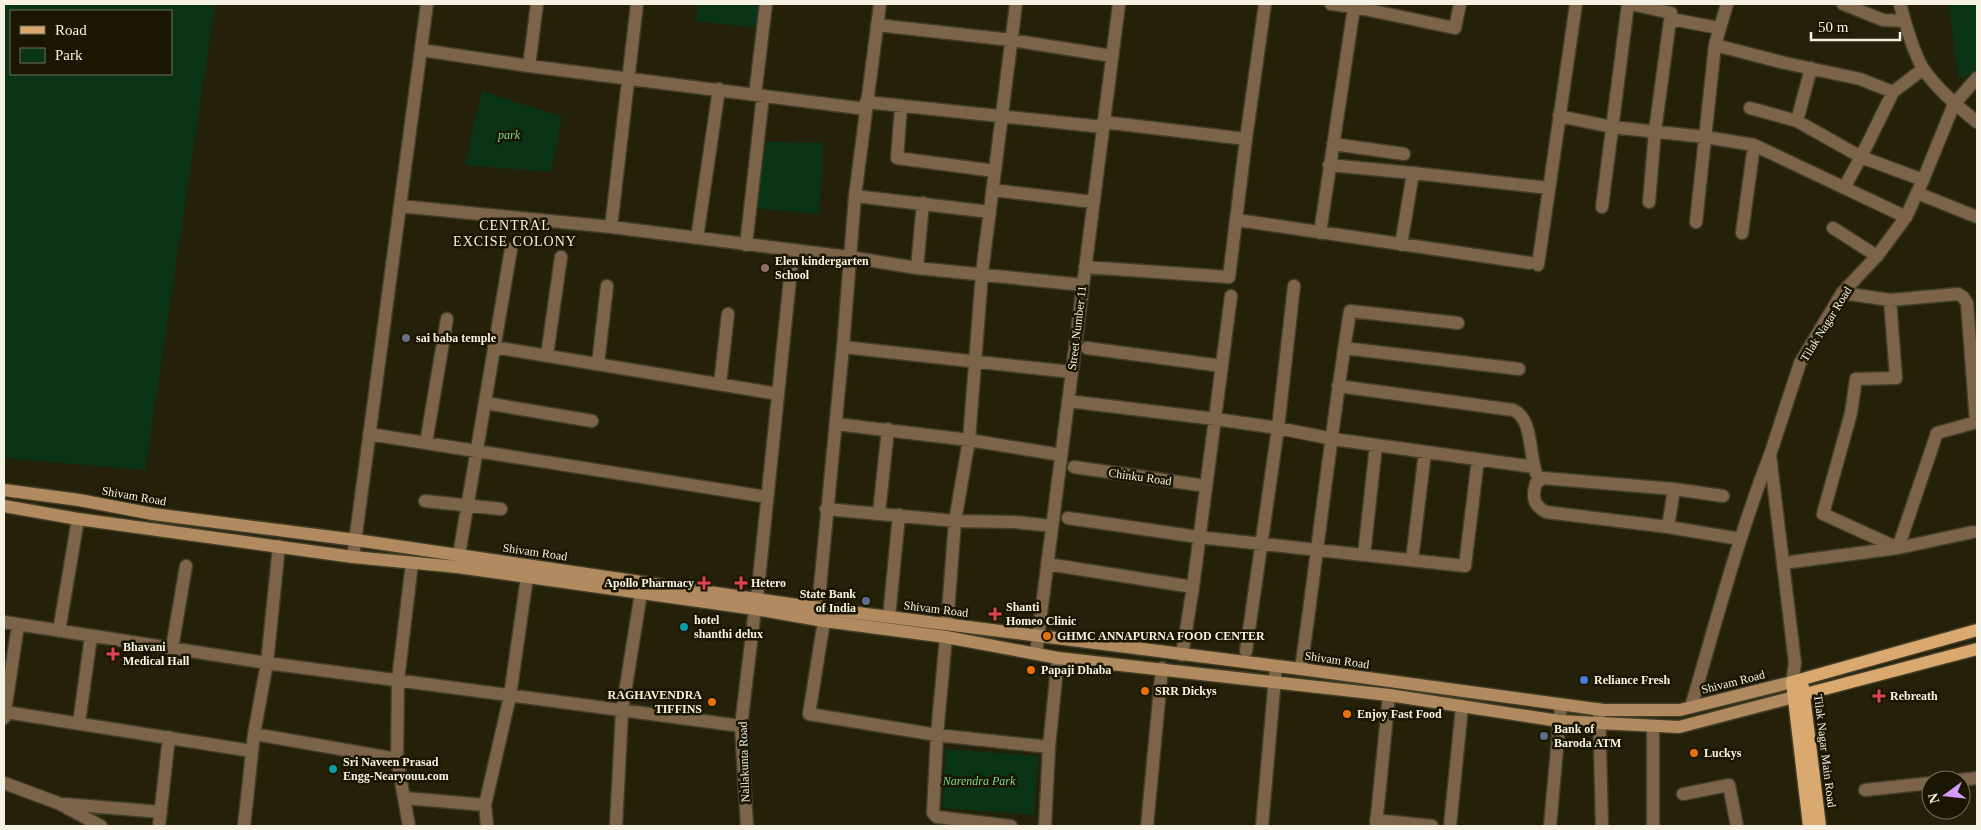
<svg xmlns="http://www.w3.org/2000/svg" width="1981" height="830" viewBox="0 0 1981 830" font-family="'Times New Roman',serif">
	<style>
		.green { fill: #093516; fill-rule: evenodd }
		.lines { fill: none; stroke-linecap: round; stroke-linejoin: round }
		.minor-casing { stroke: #423d27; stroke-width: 15 }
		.tertiary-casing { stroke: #423d27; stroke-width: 15 }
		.secondary-casing { stroke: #423d27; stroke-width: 15 }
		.primary-casing { stroke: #423d27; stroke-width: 15 }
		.minor { stroke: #7c6449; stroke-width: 12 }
		.tertiary { stroke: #7c6449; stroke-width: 12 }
		.secondary { stroke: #b18b5f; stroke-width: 12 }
		.primary { stroke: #daa96f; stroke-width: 12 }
		.education-dot { fill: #8d6e63; stroke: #1b1601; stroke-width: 2 }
		.worship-dot { fill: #6b7280; stroke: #1b1601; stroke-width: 2 }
		.health-dot { fill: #e0444e; stroke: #1b1601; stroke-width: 2 }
		.service-dot { fill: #5c6f8a; stroke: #1b1601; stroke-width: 2 }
		.culture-dot { fill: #0f9aa8; stroke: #1b1601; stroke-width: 2 }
		.food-dot { fill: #e8710a; stroke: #1b1601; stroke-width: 2 }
		.shop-dot { fill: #3f7fe0; stroke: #1b1601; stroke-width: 2 }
		.labels { text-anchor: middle; stroke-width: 5; stroke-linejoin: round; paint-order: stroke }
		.park-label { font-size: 12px; font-style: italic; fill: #7adb8e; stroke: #1b1601 }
		.poi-label { font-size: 12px; font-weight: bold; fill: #f5f2e3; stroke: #1b1601; text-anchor: start }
		.street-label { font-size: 12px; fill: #f5f2e3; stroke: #1b1601 }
		.neighbourhood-label { font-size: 14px; letter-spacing: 1px; fill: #f5f2e3; stroke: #1b1601 }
	</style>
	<rect width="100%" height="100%" fill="#252008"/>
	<!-- green -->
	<path class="green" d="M4 4H215L145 470 4 458ZM171 11V74H11V11Z
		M698 4H760L758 28 696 21Z
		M1949 4H1977V71L1958 79Z
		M482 91 562 117 551 172 465 165Z
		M762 142 823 143 819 214 755 208Z
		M946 749 1038 756 1034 815 942 808Z"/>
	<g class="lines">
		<defs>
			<path id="minor" d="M1331 4 1354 7 1455 28 1460 4
				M1631 4 1671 13 1655 131 1649 202
				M1843 4 1883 20 1904 21
				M1900 4C1904 20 1915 57 1924 70 1938 90 1958 107 1977 122
				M1671 19 1719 28
				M877 25 1011 40 1112 56
				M1715 45 1785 63 1860 79 1893 92 1923 69
				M421 50 529 66 866 109
				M529 66 537 4
				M1811 68 1797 121 1861 157 1893 92
				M755 95 766 4
				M866 102 1103 127
				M901 107 897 158 995 171
				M1750 108 1797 121
				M1559 116 1612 127 1705 137 1754 145 1906 217
				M1103 122 1246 139
				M1333 144 1404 154
				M1329 165 1413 173 1401 245
				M1413 173 1549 188
				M1844 188 1861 157 1923 180
				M993 190 1093 202
				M1917 193 1977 217
				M855 196 990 212
				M400 206 611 227 849 257 917 268 1083 285
				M1602 207 1628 4
				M1237 220 1530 263
				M1696 222 1715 45 1727 4
				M611 227 637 4
				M1833 228 1877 256
				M1320 233 1354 7
				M1742 233 1754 145
				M697 238 719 89
				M746 245 763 96
				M1538 265 1576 4
				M1085 267 1229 277 1246 139 1265 4
				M917 268 923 203
				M1842 293 1890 300 1958 294 1963 297 1967 303 1976 422
				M1890 300 1896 378 1856 379 1851 413 1823 514 1898 548 1937 433 1977 422
				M494 347 778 394
				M843 347 1071 372
				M1087 348 1222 366
				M1344 348 1519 369
				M547 355 561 257
				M598 364 607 286
				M720 384 728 314
				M1338 386 1513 410C1533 418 1529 455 1536 473
				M1068 401 1215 419 1278 428 1333 439 1534 467
				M485 403 592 421
				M836 424 969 440 1061 455
				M369 434 767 497
				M426 443 447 319
				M1074 467 1206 486
				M1723 496 1674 489 1543 478 1536 483C1532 497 1533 505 1546 512L1668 527 1740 539
				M425 501 501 509
				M826 509 955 521 1015 522 1052 526
				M879 513 888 429
				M1068 518 1198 537 1465 566 1478 459
				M1668 527 1674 489
				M459 555 511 249
				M1364 555 1376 445
				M353 557 427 4
				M1412 560 1425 452
				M1783 563 1898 548 1973 532
				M1047 564 1193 587
				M757 598 793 250
				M889 617 899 515
				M824 621 809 714 937 735 1049 747
				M4 622 267 663 741 726
				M947 624 955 521 969 440 982 273 1016 4
				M59 631 78 519
				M946 637 937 735 933 813 937 817 1011 826
				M172 648 186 566
				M1246 651 1278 428 1294 286
				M1036 653 1119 4
				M1182 655 1193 587 1231 296
				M1301 669C1318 550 1331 430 1350 311L1458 323
				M1691 707C1716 622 1738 537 1770 455
				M1599 709 1602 826
				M5 712 252 751
				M4 718 18 625
				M79 723 91 636
				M1653 726V826
				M254 734 397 759
				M1959 780 1977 778
				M4 783 58 803 101 826
				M1865 790 1931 783
				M1683 794 1729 785 1737 826
				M405 798 485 805
				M64 804 161 812
				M1376 820 1432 826
				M159 826 169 737
				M244 826 254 734 267 663 279 546
				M409 826 397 759 398 680 412 563
				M487 826 485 805 510 696 527 577
				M616 826 622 711 641 593
				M1045 826 1049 747 1058 658
				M1147 826 1162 668
				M1262 826 1276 666
				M1376 826 1389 695
				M1450 826 1462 707
				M1550 826 1561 705"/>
			<path id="tertiary" d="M818 608 843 347 855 196 880 4
				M1792 682 1795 663 1770 455 1800 363 1842 293 1877 256 1906 217 1923 180 1954 104 1977 78
				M747 826 741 726 755 609"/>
			<path id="secondary" d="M4 490 79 500 153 514 356 540 818 608 1301 669 1603 710H1680L1792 682
				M4 506 78 519 353 557 457 567 755 609 824 621 946 637 1058 658 1389 695 1559 721 1679 727 1794 697"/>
			<path id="primary" d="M1803 687 1820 826
				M1794 697 1977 649
				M1809 826 1792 682 1977 630"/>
		</defs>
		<!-- minor casing -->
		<use href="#minor" class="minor-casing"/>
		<!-- tertiary casing -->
		<use href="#tertiary" class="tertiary-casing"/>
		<!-- secondary casing -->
		<use href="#secondary" class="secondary-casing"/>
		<!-- primary casing -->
		<use href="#primary" class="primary-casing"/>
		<!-- minor -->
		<use href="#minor" class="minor"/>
		<!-- tertiary -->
		<use href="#tertiary" class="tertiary"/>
		<!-- secondary -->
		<use href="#secondary" class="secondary"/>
		<!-- primary -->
		<use href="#primary" class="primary"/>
	</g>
	<!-- markers -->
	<circle class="education-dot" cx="765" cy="268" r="5"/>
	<circle class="worship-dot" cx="406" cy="338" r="5"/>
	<g class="health-dot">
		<path d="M701.5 575.5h5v5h5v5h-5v5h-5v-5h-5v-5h5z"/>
		<path d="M738.5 575.5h5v5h5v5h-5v5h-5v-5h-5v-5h5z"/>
		<path d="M992.5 606.5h5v5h5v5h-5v5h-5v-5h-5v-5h5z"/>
		<path d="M110.5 646.5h5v5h5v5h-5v5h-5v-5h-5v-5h5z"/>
		<path d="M1876.5 688.5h5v5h5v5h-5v5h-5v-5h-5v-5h5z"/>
	</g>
	<g class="service-dot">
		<circle cx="866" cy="601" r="5"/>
		<circle cx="1544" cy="736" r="5"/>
	</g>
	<g class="culture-dot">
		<circle cx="684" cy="627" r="5"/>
		<circle cx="333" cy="769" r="5"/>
	</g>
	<g class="food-dot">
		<circle cx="1047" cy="636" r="5"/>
		<circle cx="1031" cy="670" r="5"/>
		<circle cx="1145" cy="691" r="5"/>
		<circle cx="712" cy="702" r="5"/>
		<circle cx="1347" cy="714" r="5"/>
		<circle cx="1694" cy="753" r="5"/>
	</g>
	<circle class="shop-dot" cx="1584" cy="680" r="5"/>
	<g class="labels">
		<!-- park labels -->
		<g class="park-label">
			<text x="509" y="139">park</text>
			<text x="979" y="785">Narendra Park</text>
		</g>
		<!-- poi labels -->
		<g class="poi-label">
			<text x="775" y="265">Elen kindergarten<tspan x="775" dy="14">School</tspan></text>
			<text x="416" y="342">sai baba temple</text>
			<text x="694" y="587" text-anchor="end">Apollo Pharmacy</text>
			<text x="751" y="587">Hetero</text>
			<text x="856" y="598" text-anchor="end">State Bank<tspan x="856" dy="14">of India</tspan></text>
			<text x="1006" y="611">Shanti<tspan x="1006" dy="14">Homeo Clinic</tspan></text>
			<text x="694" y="624">hotel<tspan x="694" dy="14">shanthi delux</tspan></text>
			<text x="1057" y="640">GHMC ANNAPURNA FOOD CENTER</text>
			<text x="123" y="651">Bhavani<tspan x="123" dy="14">Medical Hall</tspan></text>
			<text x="1041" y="674">Papaji Dhaba</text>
			<text x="1594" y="684">Reliance Fresh</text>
			<text x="1155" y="695">SRR Dickys</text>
			<text x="702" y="699" text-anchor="end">RAGHAVENDRA<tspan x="702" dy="14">TIFFINS</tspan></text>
			<text x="1890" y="700">Rebreath</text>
			<text x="1357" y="718">Enjoy Fast Food</text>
			<text x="1554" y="733">Bank of<tspan x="1554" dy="14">Baroda ATM</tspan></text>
			<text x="1704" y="757">Luckys</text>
			<text x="343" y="766">Sri Naveen Prasad<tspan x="343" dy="14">Engg-Nearyouu.com</tspan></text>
		</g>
		<!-- street labels -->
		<g class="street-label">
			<text transform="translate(1826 324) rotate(-58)" y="4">Tilak Nagar Road</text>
			<text transform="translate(1077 328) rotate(-83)" y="4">Street Number 11</text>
			<text transform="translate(1140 477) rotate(8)" y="4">Chinku Road</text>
			<text transform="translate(134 496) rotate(10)" y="4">Shivam Road</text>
			<text transform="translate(535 552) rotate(8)" y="4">Shivam Road</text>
			<text transform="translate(936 609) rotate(7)" y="4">Shivam Road</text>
			<text transform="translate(1337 660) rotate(8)" y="4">Shivam Road</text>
			<text transform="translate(1733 682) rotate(-14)" y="4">Shivam Road</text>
			<text transform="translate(1825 751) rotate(83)" y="4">Tilak Nagar Main Road</text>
			<text transform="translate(744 762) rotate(-92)" y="4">Nallakunta Road</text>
		</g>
		<!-- neighbourhood labels -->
		<g class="neighbourhood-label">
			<text x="515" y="230">CENTRAL<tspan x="515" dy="16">EXCISE COLONY</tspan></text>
		</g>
	</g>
	<!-- border -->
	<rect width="1981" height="830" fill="none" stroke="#f5f2e3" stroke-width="10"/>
	<!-- legend -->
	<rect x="10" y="10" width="162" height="65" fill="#1b1601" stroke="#726e5b"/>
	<rect x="20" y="26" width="25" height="8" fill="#daa96f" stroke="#726e5b"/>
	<text x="55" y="35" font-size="15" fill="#f5f2e3">Road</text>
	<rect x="20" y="48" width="25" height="15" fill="#093516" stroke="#726e5b"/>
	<text x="55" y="60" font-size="15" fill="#f5f2e3">Park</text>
	<!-- north arrow -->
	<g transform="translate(1946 795) rotate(255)"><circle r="24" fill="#1b1601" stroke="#726e5b"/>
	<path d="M0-4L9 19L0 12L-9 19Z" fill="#d69bfa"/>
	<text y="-8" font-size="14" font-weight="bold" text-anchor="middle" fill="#f5f2e3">N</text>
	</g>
	<!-- scale -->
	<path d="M1811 32v8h89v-8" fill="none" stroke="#f5f2e3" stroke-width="2.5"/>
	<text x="1818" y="32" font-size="15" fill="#f5f2e3" stroke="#1b1601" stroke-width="4" paint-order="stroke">50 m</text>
</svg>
